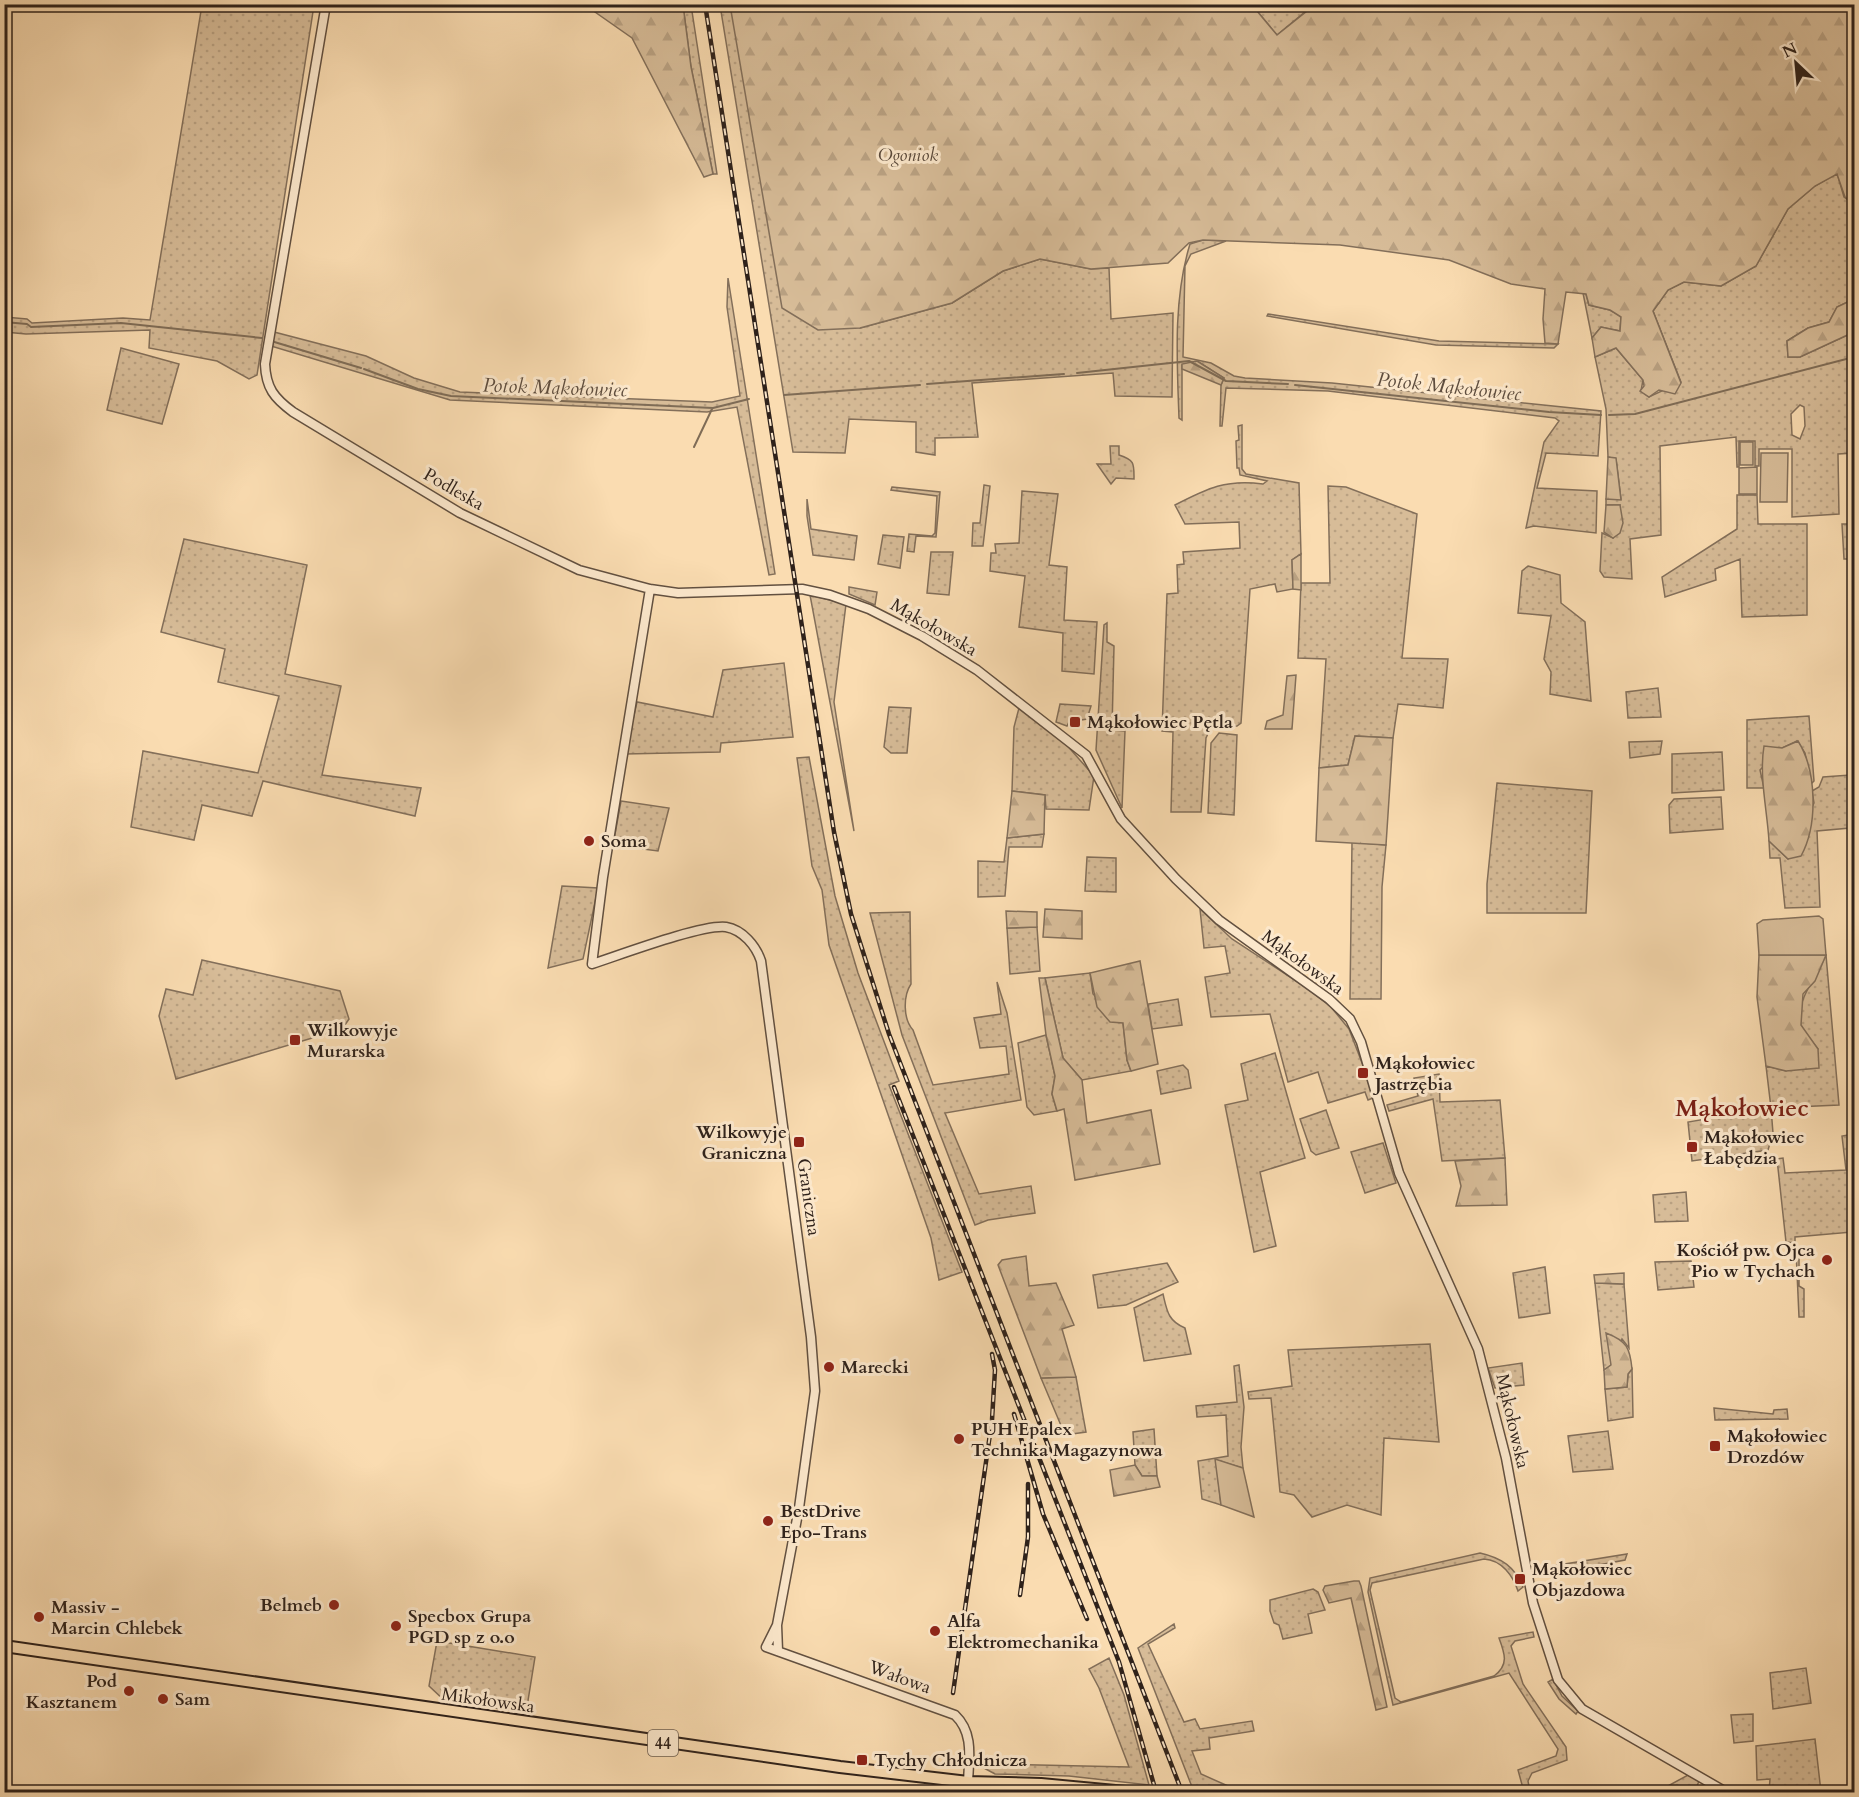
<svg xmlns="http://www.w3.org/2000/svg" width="1859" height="1797" viewBox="0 0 1859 1797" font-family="Cardo,serif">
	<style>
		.grass { fill: url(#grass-dots); stroke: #836f5a; stroke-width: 1.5; fill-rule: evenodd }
		.forest { fill: url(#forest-firs); stroke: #836f5a; stroke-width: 1.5 }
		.park { fill: #d7bc98; stroke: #836f5a; stroke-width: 1.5 }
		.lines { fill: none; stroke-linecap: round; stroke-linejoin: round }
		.stream { stroke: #7f6c56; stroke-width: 2 }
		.tertiary-casing { stroke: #625040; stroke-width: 11 }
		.primary-casing { stroke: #2f221b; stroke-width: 14 }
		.tertiary { stroke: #fce8cc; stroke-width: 8 }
		.primary { stroke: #fadcb1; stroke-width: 10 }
		.rail-casing { stroke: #2f221b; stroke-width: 4.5 }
		.rail { stroke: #fce8cc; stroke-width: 2; stroke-dasharray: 7; stroke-linecap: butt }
		.poi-dot { fill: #8f2418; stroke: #fce8cc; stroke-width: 2 }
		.labels { text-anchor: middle; stroke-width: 6; stroke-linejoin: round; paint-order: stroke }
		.shield { fill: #fce8cc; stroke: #6c5d50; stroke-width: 1.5 }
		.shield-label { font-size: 16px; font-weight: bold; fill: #2f221b }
		.park-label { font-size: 18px; font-style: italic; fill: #59483a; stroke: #fce8cc }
		.street-label { font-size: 18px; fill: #2f221b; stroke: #fce8cc }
		.poi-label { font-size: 18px; font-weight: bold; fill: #2f221b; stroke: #fce8cc; text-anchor: start }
		.water-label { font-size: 20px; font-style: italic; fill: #5e4d3e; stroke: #fce8cc }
		.district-label { font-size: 24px; font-weight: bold; fill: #7a1f14; stroke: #fce8cc }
	</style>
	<defs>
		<pattern id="grass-dots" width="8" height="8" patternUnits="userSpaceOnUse" patternTransform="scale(1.5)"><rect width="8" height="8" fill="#d7bc98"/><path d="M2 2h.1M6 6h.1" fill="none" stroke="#b9a182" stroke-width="1.8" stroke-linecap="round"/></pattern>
		<pattern id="forest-firs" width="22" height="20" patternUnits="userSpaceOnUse" patternTransform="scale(1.5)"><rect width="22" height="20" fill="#d7bc98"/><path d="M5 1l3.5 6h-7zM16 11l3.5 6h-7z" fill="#b9a182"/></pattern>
	</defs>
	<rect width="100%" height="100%" fill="#fadcb1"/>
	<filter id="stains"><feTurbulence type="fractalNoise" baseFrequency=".00333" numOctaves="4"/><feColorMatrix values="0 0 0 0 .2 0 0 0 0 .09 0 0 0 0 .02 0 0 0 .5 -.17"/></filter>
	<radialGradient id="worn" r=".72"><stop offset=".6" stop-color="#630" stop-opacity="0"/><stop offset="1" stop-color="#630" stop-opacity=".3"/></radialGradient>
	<!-- grass -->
	<path class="grass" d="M1311 4 1312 6 1277 35 1252 5Z
		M202 5H314L257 375 249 379 217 361 149 348 150 330 26 334 5 332V317L27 319 32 323 123 318 150 320Z
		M683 5H691L717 174H713L691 67Z
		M720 5H730L860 328 952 303 1003 271 1040 259 1091 269 1109 268 1111 319 1173 313 1172 397 1115 396 1113 373 972 383 978 437 935 438V455L916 452V422L849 419 845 453 793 452Z
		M1837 173 1844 197 1854 204V299L1837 307 1829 322 1808 328 1787 341 1788 357H1800L1854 332V353L1852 355 1854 359V453L1838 454 1839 514 1792 517V449H1759V466H1755V441H1739V467H1737L1736 437 1660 446 1661 535 1630 539 1632 579 1604 577 1600 571 1602 533 1613 538 1620 505H1606V499H1621L1616 459 1608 457 1606 409 1595 357 1616 348 1643 380 1641 391 1649 397 1681 382 1653 311 1668 290 1684 282 1721 286 1756 266 1788 209 1815 186ZM1800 405 1804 407 1805 426 1800 439 1792 435 1791 414Z
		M1203 240 1226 241 1191 254 1185 266 1183 357 1211 363 1234 376 1245 378 1332 383 1601 411 1598 456 1546 453 1537 488 1597 491 1596 533 1534 526 1526 528 1544 442 1559 421 1555 418 1328 391 1226 388 1222 426H1220L1221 385 1224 378 1197 361 1182 365V420L1179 418C1177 361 1173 299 1190 244Z
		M728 278 775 574 769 575 737 407 707 412 450 400 271 346 274 332 366 356 414 378 460 392 712 402 740 396 727 307Z
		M1583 293 1586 294 1589 305 1610 310 1621 316 1620 331 1601 327 1592 338Z
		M1268 314 1439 341 1558 344 1554 348 1436 345 1267 316Z
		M121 348 179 364 162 424 107 410Z
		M1242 425V469L1246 474 1299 483 1301 554 1292 560 1293 589 1277 592 1275 584 1250 589 1241 723 1237 726 1211 727 1206 738 1201 812H1171L1173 732 1162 731 1167 594 1178 593 1177 565 1184 564 1183 552 1240 548 1239 522 1185 524 1175 505C1208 488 1226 479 1263 484L1267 481 1240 475 1239 468H1237L1236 441 1239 440 1238 426Z
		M1110 446H1119V455C1135 460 1134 464 1134 479L1116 478 1111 484 1097 464H1111Z
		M984 485 990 486 983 546H972L973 523H980Z
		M1328 486 1346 487 1417 514 1402 658 1448 659 1443 708 1398 704 1393 738 1355 736 1348 765 1319 768 1326 659 1298 658 1301 583H1330Z
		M892 487 940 492 936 537 916 536 914 552 907 551 909 534 932 536 935 533 937 496 891 490Z
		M1022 491 1058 494 1049 565 1067 567 1064 620 1097 622 1094 674 1062 671 1063 633 1019 627 1025 576 990 571 991 553H996L995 544 1019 543Z
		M1737 495H1757L1758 524H1807V615L1742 617 1740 559 1715 569 1716 580 1665 597 1662 577 1737 529Z
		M807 499 811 529 857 536 854 560 813 555 807 516Z
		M1842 524H1854V559H1844Z
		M883 535 904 537 900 568 878 564Z
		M184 539 307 565 285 674 341 686 322 775 421 788 415 816 263 781 252 816 202 805 194 840 131 827 143 751 258 773 279 696 218 682 225 649 161 632Z
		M931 552H953L949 595 927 593Z
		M1528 566 1560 575 1561 603 1585 622 1591 701 1550 694 1551 672 1544 659 1551 616 1518 613 1522 571Z
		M849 587 877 592 875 605 849 594Z
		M810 595 846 604 834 702 854 831Z
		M1107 623V642L1114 646 1112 730 1125 731 1122 808 1096 750 1104 625Z
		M784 663 793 737 721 743 720 752 625 754 637 702 713 717 723 670Z
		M1658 688 1661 717 1628 718 1626 692Z
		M1060 704 1091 706 1087 719 1069 722 1067 726 1056 722Z
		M889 707 911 708 907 753H891L884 747Z
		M1019 708 1064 742 1094 776 1089 810 1046 809 1045 795 1012 791 1014 727Z
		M1809 716 1814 781 1811 784 1805 753 1797 741 1782 748 1760 770 1764 788H1747V720Z
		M1219 733 1237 735 1234 815 1208 813 1211 743Z
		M1662 741 1660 754 1630 758 1629 742Z
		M1722 752 1724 790 1672 793V754Z
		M809 757 835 896 858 973 899 1081 889 1085 962 1272 939 1280 931 1238 829 945 822 890 812 866 797 758Z
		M1850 775V828L1817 831 1820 907 1785 908 1780 858H1770L1769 841 1788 859 1814 803 1812 791 1819 787 1823 777Z
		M1497 783 1592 791 1586 913H1487V884Z
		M1721 797 1723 829 1670 833 1669 805 1674 799Z
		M621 801 669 808 658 851 613 845Z
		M1044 834 1042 847H1009L1005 896 978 897V861L1004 862 1007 838Z
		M1352 842 1386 845 1382 887 1381 999H1350Z
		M1087 857 1116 858V892L1085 891Z
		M562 886 598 888 583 959 548 968Z
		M1200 909 1232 939 1304 986 1331 1007 1349 1029 1364 1068 1361 1070 1364 1079 1367 1078 1373 1098 1368 1100 1365 1092 1328 1103 1318 1072 1288 1082 1270 1014 1211 1017 1205 977 1230 973 1225 946 1204 948Z
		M910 912 911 984C903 996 903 1019 913 1030L933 1085 1009 1074 1006 1046 980 1048 974 1018 1001 1014 997 982 1007 1013 1021 1100 945 1113 979 1194 1031 1186 1035 1213 988 1220 975 1225 902 1035 870 913Z
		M1037 927 1040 971 1010 974 1007 928Z
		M1826 955 1839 1105 1771 1108 1773 1133 1768 1150 1692 1161 1688 1122 1771 1108 1766 1066 1786 1071 1818 1049C1813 1042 1804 1033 1801 1025 1794 1002 1817 976 1826 955Z
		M202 960 340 991 349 1019 342 1029 176 1079 159 1016 166 989 193 995Z
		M1090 973 1093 994 1123 1023 1127 1060 1131 1071 1082 1080 1063 1058 1045 978Z
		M1178 999 1182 1025 1152 1029 1148 1004Z
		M1046 1035 1055 1076 1052 1094 1057 1111 1034 1115 1027 1107 1018 1043Z
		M1275 1053 1305 1158 1260 1172 1276 1246 1254 1252 1225 1105 1248 1100 1241 1064Z
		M1183 1065 1188 1070 1191 1088 1161 1094 1157 1071Z
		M1439 1074 1440 1102 1500 1100 1505 1158 1442 1161 1433 1099 1389 1111 1387 1105 1418 1096 1414 1078Z
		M1326 1110 1339 1148 1316 1155 1311 1151 1300 1119Z
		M1854 1134V1284L1852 1232 1795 1237V1243L1786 1242 1777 1159 1783 1158 1785 1173 1846 1170 1842 1136Z
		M1383 1143 1396 1183 1365 1193 1351 1152Z
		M1686 1192 1688 1221 1655 1222 1653 1195Z
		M1796 1250 1799 1254V1286L1804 1289V1317H1799Z
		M1691 1261 1694 1287 1658 1290 1655 1262Z
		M1167 1263 1178 1282 1126 1305 1098 1308 1093 1275Z
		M1545 1267 1550 1313 1519 1318 1513 1273Z
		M1595 1283 1624 1284 1629 1348 1622 1339 1611 1365 1604 1370Z
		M1163 1294C1167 1311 1168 1321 1185 1328L1191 1354 1144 1361 1134 1308Z
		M1430 1344 1439 1442 1384 1438 1381 1515 1347 1505 1312 1517 1294 1495 1280 1492 1271 1398 1249 1399 1248 1392 1292 1386 1288 1350Z
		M1522 1363 1524 1385 1495 1388 1488 1368Z
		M1239 1365 1244 1407 1241 1447 1243 1468 1216 1460 1221 1505 1202 1499 1198 1461 1228 1456 1226 1415 1197 1417 1196 1406 1237 1402 1234 1366Z
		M1632 1369 1633 1417 1608 1421 1605 1389 1627 1387 1628 1374Z
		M1076 1377 1086 1432 1065 1435 1041 1378Z
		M1714 1408 1773 1414 1774 1410 1787 1409 1788 1419 1715 1420Z
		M1154 1429 1157 1476H1142L1135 1465 1133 1432Z
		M1608 1431 1613 1469 1573 1472 1568 1436Z
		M1480 1553C1502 1558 1515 1567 1523 1587L1518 1591C1513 1576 1502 1560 1484 1559L1372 1583 1370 1590 1395 1698 1401 1702 1494 1676C1509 1665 1505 1654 1499 1638L1533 1632 1534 1637 1515 1641 1511 1646 1523 1684 1566 1747 1567 1760 1532 1773 1528 1781 1530 1792H1524L1518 1770 1556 1756 1558 1749 1509 1673 1393 1705 1368 1592 1370 1578Z
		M1627 1554 1625 1560 1535 1577 1534 1569Z
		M1313 1589 1318 1592 1325 1610 1308 1614 1312 1633 1283 1639 1279 1625 1274 1623 1270 1611V1600Z
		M1174 1624 1175 1628 1148 1644 1184 1722 1195 1719 1200 1729 1252 1721 1254 1731 1209 1738 1210 1749 1192 1751 1201 1774 1228 1786 1267 1792H1194L1138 1648Z
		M437 1641 535 1657 526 1713 444 1700 429 1686Z
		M1109 1658 1124 1695 1149 1785 1069 1776 995 1774 984 1768 986 1759 994 1764 1129 1767 1099 1688 1089 1669Z
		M1806 1668 1811 1703 1773 1709 1770 1673Z
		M1553 1679 1562 1696 1578 1711 1576 1714 1559 1699 1548 1682Z
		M1753 1714V1741L1734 1743 1731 1715Z
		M1815 1739 1821 1792H1769L1770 1779 1757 1780 1756 1746Z
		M1688 1775 1699 1781 1697 1786 1704 1789 1701 1792H1657Z"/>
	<!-- forest -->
	<path class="forest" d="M585 5H683L691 67 713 174 704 177 632 38Z
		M730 5H1252L1277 35 1312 7 1311 5H1854V204L1845 197 1837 174 1815 186 1788 209 1756 266 1721 286 1684 282 1668 290 1653 311 1681 383 1675 394 1659 390 1649 397 1640 391 1644 386 1643 380 1616 348 1595 357 1592 338 1601 327 1620 331 1621 317 1610 310 1589 305 1586 294 1566 292 1558 344 1545 343 1543 319 1545 289 1511 284 1449 260 1340 245 1203 240 1189 243 1168 263 1091 269 1040 259 1003 271 952 303 860 328 818 330 782 308Z
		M1854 299V332L1800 357H1788L1787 341 1808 328 1829 322 1837 307Z
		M1197 361 1224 378 1221 385 1182 369V364Z
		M1608 457 1616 458 1621 500 1606 499Z
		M1606 505H1620L1623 523 1620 533 1613 538 1604 532Z
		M1301 554V590L1293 589 1292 560Z
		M1296 675 1292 729H1265L1267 721 1283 715 1287 676Z
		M1355 736 1393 738 1386 845 1316 841 1319 768 1348 765Z
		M1798 741C1817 771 1818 825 1801 856L1788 859 1769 841C1767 809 1759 777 1764 746L1782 748Z
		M1012 791 1045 795 1044 834 1007 838Z
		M1045 909 1082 911V939L1043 937Z
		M1006 911 1037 912V927L1007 928Z
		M1759 955H1826L1815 981 1803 994 1801 1025 1818 1049 1819 1068 1786 1071 1766 1066 1757 997Z
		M1140 961 1158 1064 1131 1071 1127 1060 1123 1023 1110 1022 1097 1007 1090 973Z
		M1039 978H1045L1063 1058 1082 1080 1087 1123 1151 1110 1160 1164 1075 1180 1064 1109 1057 1111 1052 1094 1055 1076 1046 1035Z
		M1505 1158 1507 1205 1456 1206 1461 1186 1455 1161Z
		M1026 1256 1029 1286 1056 1283 1074 1325 1062 1329 1076 1377 1041 1378 998 1265 1002 1260Z
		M1624 1273V1284L1595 1283 1594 1275Z
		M1606 1333C1627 1341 1630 1348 1632 1369L1628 1374 1627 1387 1605 1389 1604 1370 1611 1365Z
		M1135 1465 1142 1476H1157L1160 1487 1114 1496 1110 1470Z
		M1354 1581H1359L1361 1586 1387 1707 1376 1710 1351 1598 1329 1603 1323 1590 1325 1586Z"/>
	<!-- park -->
	<path class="park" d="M1740 442H1753V465H1740Z
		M1761 453H1788L1787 502H1760Z
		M1757 467V494H1739V468Z
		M1819 916 1823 919 1826 955H1759L1757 924 1763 920Z
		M1215 1459 1243 1468 1254 1517 1221 1505Z"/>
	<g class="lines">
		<!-- stream -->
		<path class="stream" d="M4 322 27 324 31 327 121 323 262 338
			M271 341 361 368
			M364 369 418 389 451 396 713 408 749 399
			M1077 373 1189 361 1226 381 1288 384
			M927 384 1064 374
			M1295 385 1549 412 1601 415
			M784 395 920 385
			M1609 415 1635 414 1854 357
			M694 447 712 409"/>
		<defs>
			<path id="tertiary" d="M326 4 265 364C266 388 274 398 293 412L460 513 579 570 650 589 678 593 802 589 830 595 869 609 922 636 977 670 1086 755 1121 819 1176 879 1219 920 1329 999 1350 1019 1361 1042 1399 1173 1478 1349 1506 1458 1533 1603 1558 1680 1582 1709 1726 1792
				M650 589 603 877 592 964C620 955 702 924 726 927 743 930 756 946 761 961L811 1337 815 1391 799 1508 777 1625 778 1651
				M777 1625 766 1647 955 1715C974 1733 969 1758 968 1782"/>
			<path id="primary" d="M4 1646 840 1767 968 1782 1041 1784 1126 1792
				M985 1787 1009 1792"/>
		</defs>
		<!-- tertiary casing -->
		<use href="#tertiary" class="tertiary-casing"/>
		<!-- primary casing -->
		<use href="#primary" class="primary-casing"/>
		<!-- tertiary -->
		<use href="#tertiary" class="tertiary"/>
		<!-- primary -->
		<use href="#primary" class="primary"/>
		<defs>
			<path id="rail" d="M705 4 834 832 851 914 889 1034 1182 1792
				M894 1087 1119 1662 1156 1792
				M1014 1414 1043 1514 1087 1619
				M1020 1595 1028 1537V1484
				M953 1693 992 1420 995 1370 992 1354"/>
		</defs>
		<!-- rail casing -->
		<use href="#rail" class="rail-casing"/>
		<!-- rail -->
		<use href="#rail" class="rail"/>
	</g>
	<!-- markers -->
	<g class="poi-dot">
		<rect x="1069" y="716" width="12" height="12" rx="3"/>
		<circle cx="589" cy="841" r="6"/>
		<rect x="289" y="1034" width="12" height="12" rx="3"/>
		<rect x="1357" y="1067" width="12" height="12" rx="3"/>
		<rect x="793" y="1136" width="12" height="12" rx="3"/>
		<rect x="1686" y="1141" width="12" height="12" rx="3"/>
		<circle cx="1827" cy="1260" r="6"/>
		<circle cx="829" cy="1367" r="6"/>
		<circle cx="959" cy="1439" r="6"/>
		<rect x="1709" y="1440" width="12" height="12" rx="3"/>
		<circle cx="768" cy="1521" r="6"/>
		<rect x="1514" y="1573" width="12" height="12" rx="3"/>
		<circle cx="334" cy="1605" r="6"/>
		<circle cx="39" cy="1617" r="6"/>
		<circle cx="396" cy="1626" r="6"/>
		<circle cx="935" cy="1631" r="6"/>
		<circle cx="129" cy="1691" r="6"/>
		<circle cx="163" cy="1699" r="6"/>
		<rect x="856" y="1754" width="12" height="12" rx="3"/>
	</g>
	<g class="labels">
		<!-- shield labels -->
		<rect class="shield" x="648" y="1730" width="30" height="26" rx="4.5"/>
		<g class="shield-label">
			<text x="663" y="1749">44</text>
		</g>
		<!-- park labels -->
		<g class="park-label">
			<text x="908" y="161">Ogoniok</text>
		</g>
		<!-- street labels -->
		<g class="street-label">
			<text transform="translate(454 489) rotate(30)" y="6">Podleska</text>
			<text transform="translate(934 627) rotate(30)" y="6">Mąkołowska</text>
			<text transform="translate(1303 962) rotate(36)" y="6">Mąkołowska</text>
			<text transform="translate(809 1197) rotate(82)" y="6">Graniczna</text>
			<text transform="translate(1513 1421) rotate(77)" y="6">Mąkołowska</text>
			<text transform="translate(900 1677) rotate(20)" y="6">Wałowa</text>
			<text transform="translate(488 1700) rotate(8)" y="6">Mikołowska</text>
		</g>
		<!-- poi labels -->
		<g class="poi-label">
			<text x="1087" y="728">Mąkołowiec Pętla</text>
			<text x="601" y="847">Soma</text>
			<text x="307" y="1036">Wilkowyje<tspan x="307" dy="21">Murarska</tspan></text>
			<text x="1375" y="1069">Mąkołowiec<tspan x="1375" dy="21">Jastrzębia</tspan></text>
			<text x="787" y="1138" text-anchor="end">Wilkowyje<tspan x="787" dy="21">Graniczna</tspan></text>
			<text x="1704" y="1143">Mąkołowiec<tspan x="1704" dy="21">Łabędzia</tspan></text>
			<text x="1815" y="1256" text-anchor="end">Kościół pw. Ojca<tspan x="1815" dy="21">Pio w Tychach</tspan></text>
			<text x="841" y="1373">Marecki</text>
			<text x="971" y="1435">PUH Epalex<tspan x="971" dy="21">Technika Magazynowa</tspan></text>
			<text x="1727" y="1442">Mąkołowiec<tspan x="1727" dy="21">Drozdów</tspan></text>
			<text x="780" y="1517">BestDrive<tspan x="780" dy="21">Epo-Trans</tspan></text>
			<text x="1532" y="1575">Mąkołowiec<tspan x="1532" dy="21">Objazdowa</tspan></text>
			<text x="322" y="1611" text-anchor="end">Belmeb</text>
			<text x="51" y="1613">Massiv -<tspan x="51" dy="21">Marcin Chlebek</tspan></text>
			<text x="408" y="1622">Specbox Grupa<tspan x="408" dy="21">PGD sp z o.o</tspan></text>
			<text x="947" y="1627">Alfa<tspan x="947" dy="21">Elektromechanika</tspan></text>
			<text x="117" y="1687" text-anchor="end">Pod<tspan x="117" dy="21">Kasztanem</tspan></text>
			<text x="175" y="1705">Sam</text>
			<text x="874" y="1766">Tychy Chłodnicza</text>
		</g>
		<!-- water labels -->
		<g class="water-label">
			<text transform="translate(1449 386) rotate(6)" y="7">Potok Mąkołowiec</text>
			<text transform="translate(555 387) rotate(2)" y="7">Potok Mąkołowiec</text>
		</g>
		<!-- district labels -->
		<g class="district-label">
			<text x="1742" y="1116">Mąkołowiec</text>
		</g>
	</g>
	<!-- margin -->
	<rect width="1859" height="1797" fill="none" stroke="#fadcb1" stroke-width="24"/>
	<rect x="6" y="6" width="1847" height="1785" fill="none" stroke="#2f221b" stroke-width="3"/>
	<rect x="12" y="12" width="1835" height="1773" fill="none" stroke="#2f221b" stroke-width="1.5"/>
	<!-- north arrow -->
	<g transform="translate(1796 63) rotate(334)" stroke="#fce8cc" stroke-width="4.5" paint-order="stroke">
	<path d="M0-4.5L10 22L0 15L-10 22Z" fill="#2f221b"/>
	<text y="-9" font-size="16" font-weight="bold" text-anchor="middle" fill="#2f221b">N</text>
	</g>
	<rect width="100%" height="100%" filter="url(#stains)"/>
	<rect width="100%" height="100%" fill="url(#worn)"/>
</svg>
